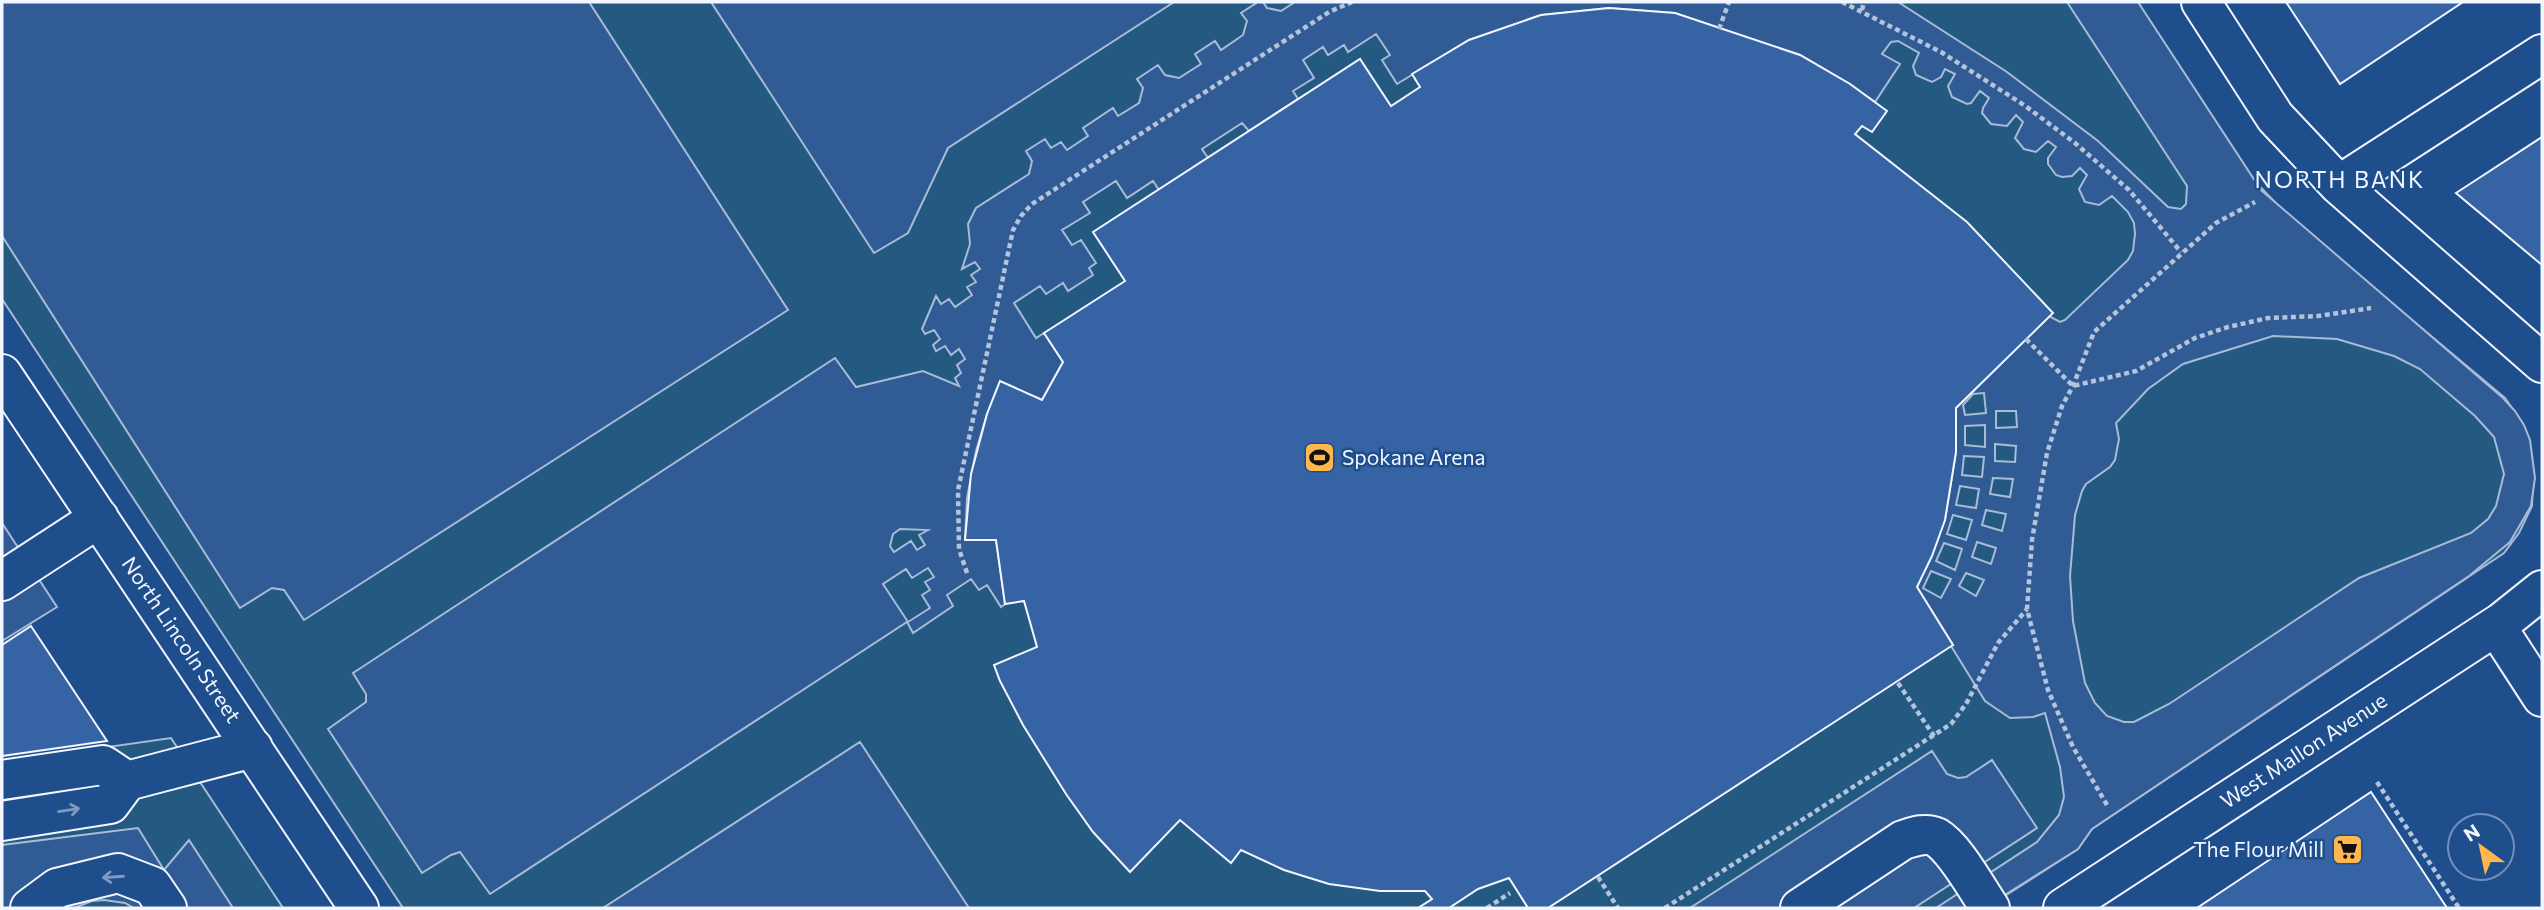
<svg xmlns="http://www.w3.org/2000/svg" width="2544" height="910" viewBox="0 0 2544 910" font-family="Commissioner,sans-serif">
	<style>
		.green { fill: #245a82; stroke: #a8bbd7; stroke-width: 2 }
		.parking { fill: #305b95; stroke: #a8bbd7; stroke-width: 2; fill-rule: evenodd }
		.building { fill: #3563a3; stroke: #f2f6ff; stroke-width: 2 }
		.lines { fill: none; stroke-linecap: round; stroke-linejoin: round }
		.minor-casing { stroke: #f2f6ff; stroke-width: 42 }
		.path { stroke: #b3c4dc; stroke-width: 4.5; stroke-dasharray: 5 3.5; stroke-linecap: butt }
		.minor { stroke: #1f4e8c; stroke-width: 38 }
		.oneway { stroke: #7e9ac0 }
		.labels { text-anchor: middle; stroke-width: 5; stroke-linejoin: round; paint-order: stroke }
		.poi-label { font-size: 21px; fill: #f2f6ff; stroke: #1f4e8c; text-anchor: start }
		.street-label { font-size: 21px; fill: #f2f6ff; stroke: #1f4e8c }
		.neighbourhood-label { font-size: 23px; letter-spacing: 2px; fill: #f2f6ff; stroke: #1f4e8c }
	</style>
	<rect width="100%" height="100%" fill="#1f4e8c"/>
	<!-- green -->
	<path class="green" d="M2 2H2134L2250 176 2291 219 2505 398 2519 418 2533 473 2532 506 2519 533 2504 553 2092 829 2078 849 1986 908H403L2 299Z
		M171 738 283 908H2V762Z"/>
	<!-- parking -->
	<path class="parking" d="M2 2H589L788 310 304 620 284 590 272 588 240 608 2 236Z
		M711 2H1174L948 148 908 233 874 253Z
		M1258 2H1263L1267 8 1281 11 1295 2H1898L2007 72 2098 141 2168 207 2181 209 2186 204 2187 186 2067 2H2138L2261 190 2503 398 2515 411 2524 425 2530 440 2535 478 2531 506 2510 542 2469 576 2092 829 2078 849 1984 908H1936L2037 842 2059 815 2064 797 2060 767 2045 713 2033 717 2010 718 1985 701 1951 646 1953 645 1917 587 1945 520 1956 452V408L2049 316 2060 322 2065 320 2128 260 2133 251 2135 234 2134 223 2128 212 2112 196 2099 205 2085 202 2079 189 2087 175 2080 168 2072 176 2062 177 2056 175 2048 164V158L2056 147 2048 141 2036 152 2024 149 2015 138 2023 122 2016 115 2007 126 1991 124 1982 113 1983 108 1989 98 1980 91 1971 103 1967 104 1952 97 1948 86 1955 74 1945 69 1941 77 1932 82 1916 75 1913 66 1919 53 1898 41 1891 42 1882 54 1900 64 1875 102 1850 84 1800 55 1675 13 1609 8 1541 15 1469 40 1397 84 1382 60 1390 55 1376 34 1348 52 1344 45 1328 55 1323 47 1303 60 1314 78 1293 91 1298 99 1249 131 1242 123 1202 149 1208 158 1159 190 1153 181 1127 198 1116 181 1083 202 1090 213 1062 230 1072 245 1081 240 1096 263 1089 268 1093 275 1068 291 1063 283 1046 294 1040 286 1014 303 1036 338 1044 333 1063 362 1042 400 1000 381 987 414 976 451 967 498 965 540H996L1005 604 1001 607 987 585 979 590 971 579 947 595 953 606 913 633 907 622 490 894 460 852 451 855 422 873 328 729 366 702V694L353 673 835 358 856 387 923 371 959 386 955 378 961 373 957 365 965 359 959 349 951 355 945 346 936 351 933 345 940 339 934 330 925 334 922 329 936 296 941 304 949 299 955 307 972 295 967 287 976 282 971 275 980 269 975 262 962 269 970 244 968 224 976 208 1029 174 1032 161 1026 151 1045 139 1051 148 1061 142 1067 150 1088 136 1083 128 1113 108 1118 116 1139 103 1143 88 1137 79 1158 65 1165 75 1179 78 1201 64 1195 54 1215 41 1221 50 1243 35 1247 21 1241 13ZM2273 336 2337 339 2394 356 2420 369 2475 416 2494 437 2504 474 2496 506 2488 519 2471 533 2359 578 2169 704 2134 722H2124L2107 716 2095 703 2085 683 2073 621 2070 576 2075 515 2082 491 2086 484 2110 467 2115 460 2119 439 2116 423 2148 389 2183 364ZM1984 393 1986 413 1965 415 1963 405 1973 394ZM2016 411 2017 427 1996 428V411ZM1985 425V447L1965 445V426ZM1995 444 2016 446 2015 462 1995 461ZM1964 456 1984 457 1982 477 1962 475ZM1993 478 2013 479 2010 497 1990 494ZM1960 486 1979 489 1976 508 1956 505ZM1986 510 2006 514 2002 531 1982 525ZM1953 515 1972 520 1966 540 1947 534ZM900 529 928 530 919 535 925 545 917 550 911 541 894 552 890 546 893 534ZM1977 542 1996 548 1991 564 1972 557ZM1944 543 1962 549 1955 570 1936 561ZM928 568 934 577 925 582 930 590 922 595 930 608 908 622 883 584 906 569 912 578ZM1931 571 1951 579 1941 598 1923 588ZM1966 573 1984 580 1976 596 1959 586Z
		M2 523 57 607 2 641Z
		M860 742 969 908H603Z
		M1932 751 1947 774 1958 778 1966 777 1992 760 2037 828 1914 908H1690Z
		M138 828 164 870 189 840 233 908H134L125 903 104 900 92 901 74 908H2V845Z"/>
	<!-- building -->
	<path class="building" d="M2286 2H2463L2340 84Z
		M1609 8 1675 13 1800 55 1850 84 1887 111 1872 132 1862 126 1855 134 1967 222 2053 313 1956 408V452L1945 520 1932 556 1917 587 1953 645 1548 908H1528L1509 878 1478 889 1449 908H1418L1432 899 1425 891H1380L1329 884 1284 870 1241 850 1231 863 1180 820 1130 872 1093 832 1066 794 1023 725 1000 681 994 665 1037 647 1024 601 1005 604 996 540H965L971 474 987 414 1000 381 1042 400 1063 362 1044 333 1125 281 1093 232 1360 59 1391 106 1420 87 1412 74 1469 40 1541 15Z
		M2542 137V265L2456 193Z
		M31 626 107 741 2 756V645Z
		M2371 792 2447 908H2197Z"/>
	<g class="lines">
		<defs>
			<path id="minor" d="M2201 2 2275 117 2339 185 2542 363
				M2339 185 2542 54
				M2 374 359 908
				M2 581 99 518
				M2496 626 2542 697
				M2 780 103 765 127 781
				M2 821 110 804 127 781 253 748
				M30 908 57 888 118 873 152 886 167 908
				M1800 908 1903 840C1913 837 1925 832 1936 837 1955 848 1977 889 1990 908
				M2063 908 2502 622 2542 590"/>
		</defs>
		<!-- minor casing -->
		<use href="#minor" class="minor-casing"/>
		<!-- path -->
		<path class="path" d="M1842 2 1941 52 2024 105 2075 143 2129 190 2181 252
			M1862 10 1864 2
			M1719 29 1729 2
			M2026 339 2073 386 2136 371 2195 338 2228 327 2268 318 2318 316 2371 308
			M967 573 959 549 958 490 1013 230 1021 216 1032 204 1329 12 1352 2
			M1898 683 1934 736
			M2377 782 2459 908
			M2107 805 2073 747 2048 690 2027 609 2032 540 2047 453 2062 406 2073 386 2094 332 2216 223 2255 202
			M1598 877 1618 908
			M1487 908 1510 893
			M1665 908 1951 724 1966 704 1998 643 2027 609"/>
		<!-- minor -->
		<use href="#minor" class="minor"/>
	</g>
	<!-- one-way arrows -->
	<defs><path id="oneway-shaft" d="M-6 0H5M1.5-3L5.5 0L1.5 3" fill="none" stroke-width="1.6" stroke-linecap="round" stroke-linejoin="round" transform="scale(1.75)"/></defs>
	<g class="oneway">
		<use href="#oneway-shaft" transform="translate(69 810) rotate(-9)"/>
		<use href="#oneway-shaft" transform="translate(113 877) rotate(176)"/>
	</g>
	<!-- icons -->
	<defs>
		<symbol id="stadium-square" viewBox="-11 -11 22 22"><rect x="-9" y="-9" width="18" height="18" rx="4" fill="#ffb74d" stroke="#1f4e8c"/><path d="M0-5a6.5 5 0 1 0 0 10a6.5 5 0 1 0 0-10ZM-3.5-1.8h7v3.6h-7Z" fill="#111"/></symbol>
		<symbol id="supermarket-square" viewBox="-11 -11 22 22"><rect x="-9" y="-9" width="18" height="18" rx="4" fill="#ffb74d" stroke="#1f4e8c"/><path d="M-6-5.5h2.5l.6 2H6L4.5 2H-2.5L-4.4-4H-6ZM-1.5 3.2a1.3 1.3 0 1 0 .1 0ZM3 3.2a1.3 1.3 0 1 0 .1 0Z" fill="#111"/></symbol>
	</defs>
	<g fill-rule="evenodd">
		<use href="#stadium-square" x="1302" y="440" width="35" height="35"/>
		<use href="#supermarket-square" x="2330" y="832" width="35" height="35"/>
	</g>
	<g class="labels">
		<!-- poi labels -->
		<g class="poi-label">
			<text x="1342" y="465">Spokane Arena</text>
			<text x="2324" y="857" text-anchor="end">The Flour Mill</text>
		</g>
		<!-- street labels -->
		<g class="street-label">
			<text transform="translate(181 640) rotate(56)" y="7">North Lincoln Street</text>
			<text transform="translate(2304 751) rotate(-33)" y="7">West Mallon Avenue</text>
		</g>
		<!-- neighbourhood labels -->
		<g class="neighbourhood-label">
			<text x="2340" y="188">NORTH BANK</text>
		</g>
	</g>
	<!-- border -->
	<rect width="2544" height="910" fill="none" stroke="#f2f6ff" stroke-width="7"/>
	<!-- north arrow -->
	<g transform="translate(2481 847) rotate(327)"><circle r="33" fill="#1f4e8c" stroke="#7391ba" stroke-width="2"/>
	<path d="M0-5L12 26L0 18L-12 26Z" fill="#ffb74d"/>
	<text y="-10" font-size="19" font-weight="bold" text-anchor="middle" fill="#f2f6ff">N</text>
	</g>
</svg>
